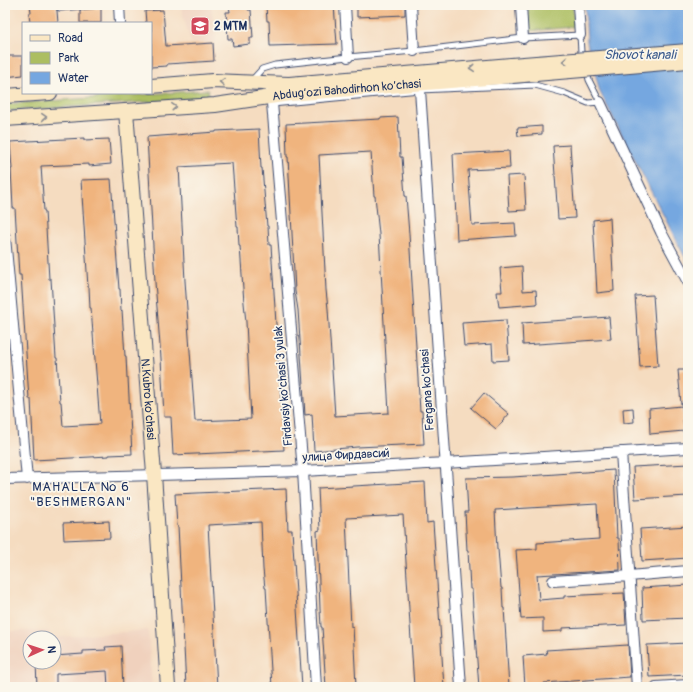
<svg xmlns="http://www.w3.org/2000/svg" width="693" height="692" viewBox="0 0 693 692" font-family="Pangolin,sans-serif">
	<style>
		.built { fill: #f0d1bd; fill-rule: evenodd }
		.green { fill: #acbe61; stroke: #647660 }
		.water { fill: #75a7e0; stroke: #486b9f }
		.building { fill: #f0b47e; fill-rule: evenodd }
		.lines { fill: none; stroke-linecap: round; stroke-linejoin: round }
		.lane-casing { stroke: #3c496d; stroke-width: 7 }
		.street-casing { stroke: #3c496d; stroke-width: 12 }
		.secondary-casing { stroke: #3c496d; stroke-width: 16 }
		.lane { stroke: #fff; stroke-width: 5 }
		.street { stroke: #fff; stroke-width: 10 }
		.secondary { stroke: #fae7c3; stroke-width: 14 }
		.secondary-bridge-casing { stroke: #3c496d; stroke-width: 16; stroke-linecap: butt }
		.secondary-bridge { stroke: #fae7c3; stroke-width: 14 }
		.oneway { stroke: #8a8b90 }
		.labels { text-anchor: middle; stroke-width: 3.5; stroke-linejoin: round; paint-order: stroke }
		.poi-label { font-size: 12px; font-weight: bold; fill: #1b2f5e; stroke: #fbf7ec; text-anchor: start }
		.street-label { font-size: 12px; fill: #1b2f5e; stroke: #fbf7ec }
		.water-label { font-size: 13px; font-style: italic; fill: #3a598c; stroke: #fbf7ec }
		.neighbourhood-label { font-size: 13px; letter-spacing: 1px; fill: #1b2f5e; stroke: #fbf7ec }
	</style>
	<rect width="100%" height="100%" fill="#fbf7ec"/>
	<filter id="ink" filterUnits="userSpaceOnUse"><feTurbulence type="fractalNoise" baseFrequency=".025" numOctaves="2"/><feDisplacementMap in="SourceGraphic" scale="8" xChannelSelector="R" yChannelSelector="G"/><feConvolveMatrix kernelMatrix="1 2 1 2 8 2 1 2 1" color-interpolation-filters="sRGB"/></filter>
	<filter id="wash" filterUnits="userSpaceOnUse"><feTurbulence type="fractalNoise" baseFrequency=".012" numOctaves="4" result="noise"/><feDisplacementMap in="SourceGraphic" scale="16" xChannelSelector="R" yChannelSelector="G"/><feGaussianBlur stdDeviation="0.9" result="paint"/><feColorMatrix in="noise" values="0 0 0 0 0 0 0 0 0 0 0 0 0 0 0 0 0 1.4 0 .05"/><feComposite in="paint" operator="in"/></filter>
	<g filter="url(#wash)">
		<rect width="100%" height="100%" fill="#f5dcc0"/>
		<!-- built -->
		<path class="built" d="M180 5H211L216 42 191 43Z
			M148 630 152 687H5V631H49V638ZM30 638H54V662H30Z"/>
		<!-- green -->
		<path class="green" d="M528 5H573L574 27 529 31Z
			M208 90 209 94V98L5 111V104Z"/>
		<!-- water -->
		<path class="water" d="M585 5H688V263L600 92 587 42Z"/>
		<g id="blocks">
			<!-- building -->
			<path class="building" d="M30 5H57L56 8 57 11 58 23H30L29 13H31Z
				M247 5 248 10H251L253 38H250V44L233 46 232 39H228L226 12H230L229 6Z
				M266 5H334L337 44 270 46 269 21H267Z
				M357 5H405V15L357 17Z
				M101 8V23H80V10Z
				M163 10 166 46 213 43 214 61 167 64V66L151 67V23H146L145 11Z
				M5 56H23V75L5 77Z
				M398 117 400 157H402L405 196H406L409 234 420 411H422L424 444 357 447 314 451 312 414 305 415 298 310 295 291 288 157H287L286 124 380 119V118ZM371 152 374 196H375L379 234 389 413 335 416 328 309 326 290 319 155Z
				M542 126V134L518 136 517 128Z
				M259 129 261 168H262L267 226H268L269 245H271L284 450 173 455 171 417H164L163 397 161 358 155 282 147 137 216 132V131ZM232 163 237 227H238L239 246H240L244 303 246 322 251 419 195 421 185 281 179 167 213 165V164Z
				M84 138V140L109 139 111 164 89 166V164L41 166 44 211H45L49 279H51L56 358H57L60 402H61L63 426 100 424 91 308H90L89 287H88L81 180 111 179 119 289H120L121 311 122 310 125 356H126L127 378H128L132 454 109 455V456L34 460 31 399H29L21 275H19L15 208H13L12 188 11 169H12L10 142Z
				M570 145 575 218 558 219 553 146Z
				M509 151 510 168 468 170 472 225 515 223 516 236 457 240 453 154Z
				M524 175 526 210 509 211 507 176Z
				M610 218 614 291 597 293 593 220Z
				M522 266 523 291 536 290 537 304 499 307 497 292H502L500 268Z
				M653 295 658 366 640 367 635 296Z
				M609 317 611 339 523 345 522 323Z
				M506 320 509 360 493 361 492 344 464 346 462 323Z
				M678 370H688V403L681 404Z
				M484 393 509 414 496 429 471 408Z
				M682 406 684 431 650 434 649 409Z
				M633 408 634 422 624 423 623 409Z
				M688 464V496L635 499 633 467Z
				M614 470 617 538H619L620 570 537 575 539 600 564 598V596L624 593 626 625 584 627 562 628V631L543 632V618L521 619 516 550 537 549V543L599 539 597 504 495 510 497 549H498L501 588H502L503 608H504L509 687H479L473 608 472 589H470L468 550H467L465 512H468L466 478 513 477Z
				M425 482 427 523 433 522 444 687H414L403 515 346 518 351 627 353 626 356 687H326L322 627H321L320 609 317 531 320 530 318 488Z
				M286 489 288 530H292L302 687H272L266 588H265L263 569 261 522 208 525 217 687H186L178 526H177L175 494Z
				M109 521 110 538 64 540 63 523Z
				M688 526V558L642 561 640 529Z
				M688 585V618L643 620 642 588Z
				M688 643V675L649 677 647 645Z
				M628 645 630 677 544 683V687H525L523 656 547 654 546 650Z
				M121 646 123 687H108L107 671 56 674V687H37L36 662H54V656L83 654V651L106 650 105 647Z"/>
		</g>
	</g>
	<g filter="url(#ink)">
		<use href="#blocks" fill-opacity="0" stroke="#3c496d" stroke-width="1"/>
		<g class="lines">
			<defs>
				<path id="lane" d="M60 8 94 5
					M252 80 262 69 275 65 348 57 414 51 523 38 580 35 581 52 583 58
					M272 104 420 90 535 85 564 93 588 103 600 102 589 80 587 72"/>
				<path id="street" d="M119 5 120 23
					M345 5 348 57
					M411 5 414 51
					M521 5 523 38
					M578 5 580 35
					M420 90 461 687
					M271 91 303 471 316 687
					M600 102 661 232 688 282
					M5 237 27 479
					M621 452 637 687
					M5 479 303 471 445 463 688 448
					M553 581 629 576 688 571
					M656 687 688 685"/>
				<g id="secondary">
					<path d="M151 86 213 81 289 84 511 65"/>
					<path d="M5 96 50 93"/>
					<path id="s1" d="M126 111 154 474 168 687"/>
					<path id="s2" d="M5 119 215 105 290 94 512 76"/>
				</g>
			</defs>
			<!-- lane casing -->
			<use href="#lane" class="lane-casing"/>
			<!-- street casing -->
			<use href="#street" class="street-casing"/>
			<!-- secondary casing -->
			<use href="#secondary" class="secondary-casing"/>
			<!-- lane -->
			<use href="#lane" class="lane"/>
			<!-- street -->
			<use href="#street" class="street"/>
			<!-- secondary -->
			<use href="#secondary" class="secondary"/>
			<defs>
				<path id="secondary-bridge" d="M511 65 688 51
					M512 76 688 61"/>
			</defs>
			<!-- secondary-bridge casing -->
			<use href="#secondary-bridge" class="secondary-bridge-casing"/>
			<!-- secondary-bridge -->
			<use href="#secondary-bridge" class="secondary-bridge"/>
		</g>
		<!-- one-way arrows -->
		<defs><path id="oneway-chevron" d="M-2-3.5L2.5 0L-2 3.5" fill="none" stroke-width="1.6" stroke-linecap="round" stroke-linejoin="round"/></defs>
		<g class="oneway">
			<use href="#oneway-chevron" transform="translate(565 61) rotate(176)"/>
			<use href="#oneway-chevron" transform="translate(472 68) rotate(175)"/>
			<use href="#oneway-chevron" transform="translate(222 82) rotate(-178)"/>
			<use href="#oneway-chevron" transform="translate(174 107) rotate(-4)"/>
			<use href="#oneway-chevron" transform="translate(44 117) rotate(-4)"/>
		</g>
	</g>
	<!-- icons -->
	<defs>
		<symbol id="school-square" viewBox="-11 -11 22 22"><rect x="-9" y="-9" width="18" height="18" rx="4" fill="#d1495b" stroke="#fbf7ec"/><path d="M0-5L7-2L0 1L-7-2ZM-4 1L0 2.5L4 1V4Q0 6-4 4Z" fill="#fff"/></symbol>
	</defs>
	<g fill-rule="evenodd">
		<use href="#school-square" x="189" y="15" width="22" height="22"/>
	</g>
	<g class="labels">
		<!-- poi labels -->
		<g class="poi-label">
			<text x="214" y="30">2 MTM</text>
		</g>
		<!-- street labels -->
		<g class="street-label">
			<text dy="4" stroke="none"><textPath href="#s2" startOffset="343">Abdug’ozi Bahodirhon ko’chasi</textPath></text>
			<text transform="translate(283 386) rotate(-95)" y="4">Firdavsiy ko'chasi 3 yulak</text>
			<text transform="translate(427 390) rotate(-94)" y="4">Fergana ko'chasi</text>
			<text dy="4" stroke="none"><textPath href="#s1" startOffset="289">N.Kubro ko'chasi</textPath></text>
			<text transform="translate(346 455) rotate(-3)" y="4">улица Фирдавсий</text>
		</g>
		<!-- water labels -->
		<g class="water-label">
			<text x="640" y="59">Shovot kanali</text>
		</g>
		<!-- neighbourhood labels -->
		<g class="neighbourhood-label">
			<text x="81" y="491">MAHALLA № 6<tspan x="81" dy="15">"BESHMERGAN"</tspan></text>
		</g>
	</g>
	<!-- margin -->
	<rect width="693" height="692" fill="none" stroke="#fbf7ec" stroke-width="20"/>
	<!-- legend -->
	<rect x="22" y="22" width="130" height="72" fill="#fbf7ec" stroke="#a1a7b3"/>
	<rect x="30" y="35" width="20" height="6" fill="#fae7c3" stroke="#a1a7b3"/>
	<text x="58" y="42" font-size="12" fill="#1b2f5e">Road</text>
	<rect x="30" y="52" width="20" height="12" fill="#acbe61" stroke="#a1a7b3"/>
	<text x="58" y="62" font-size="12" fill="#1b2f5e">Park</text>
	<rect x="30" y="72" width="20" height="12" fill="#75a7e0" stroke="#a1a7b3"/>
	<text x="58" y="82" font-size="12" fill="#1b2f5e">Water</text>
	<!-- north arrow -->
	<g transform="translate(42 650) rotate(87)"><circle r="19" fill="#fbf7ec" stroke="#a1a7b3"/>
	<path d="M0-3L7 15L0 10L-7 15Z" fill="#d1495b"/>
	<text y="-6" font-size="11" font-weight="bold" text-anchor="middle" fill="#1b2f5e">N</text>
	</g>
</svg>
